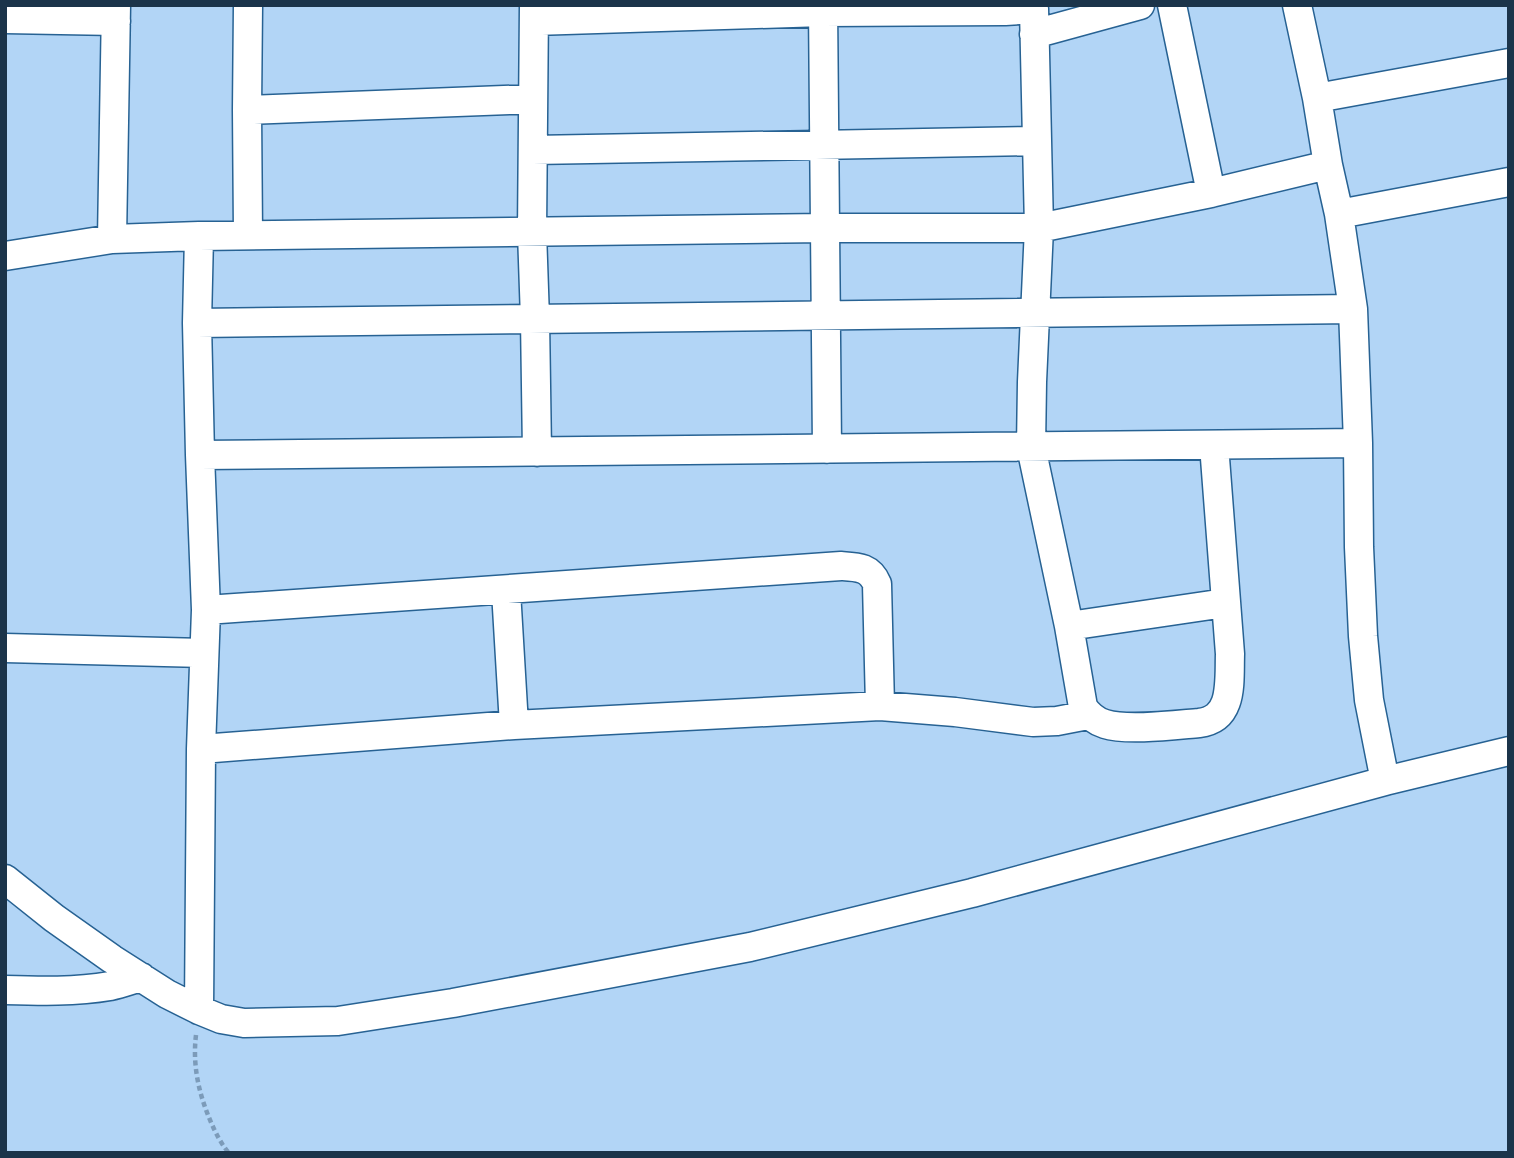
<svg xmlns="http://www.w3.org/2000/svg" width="1514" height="1158" viewBox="0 0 1514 1158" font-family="'Libre Baskerville',serif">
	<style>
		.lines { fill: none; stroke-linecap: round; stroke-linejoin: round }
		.minor-casing { stroke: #276293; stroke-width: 31 }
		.path { stroke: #7c9bb9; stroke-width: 4.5; stroke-dasharray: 5 3.5; stroke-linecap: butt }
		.minor { stroke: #fff; stroke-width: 28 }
	</style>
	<rect width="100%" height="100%" fill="#b2d5f6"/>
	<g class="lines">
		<defs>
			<path id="minor" d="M248 5 247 110 248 235
				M534 5 532 232 535 319 537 452
				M823 5 827 449
				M1172 5 1211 193
				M1297 5 1317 98 1328 165
				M5 19 116 21
				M534 21 823 12 1005 11 1034 9 1039 228 1032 382 1031 447 1069 626 1083 707C1089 716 1095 721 1105 724 1127 731 1175 725 1199 723 1234 719 1229 682 1230 654L1214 445
				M1034 34 1140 5
				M1317 98 1509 63
				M247 110 533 99
				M533 150 1037 141
				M1339 214 1509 182
				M199 236 197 323 200 455 206 610 201 749 199 1010
				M112 239 116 5
				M5 256 112 239 199 236 825 228H1039L1211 193 1328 165 1339 214 1353 309 1358 443 1359 547 1363 636 1369 700 1385 781
				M197 323 1353 309
				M200 455 1358 443
				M506 591 514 725
				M206 610 841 566C858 567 870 567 877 584L880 706
				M1069 626 1225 603
				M5 648 204 653
				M201 749 514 725 880 706 955 712 1033 722 1057 721 1088 715
				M5 879 54 918 112 959 167 994 199 1010 221 1019 244 1023 338 1021 453 1003 750 947 972 893 1385 781 1509 751
				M5 990C40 991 75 992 110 986 120 984 131 980 141 977"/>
		</defs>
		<!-- minor casing -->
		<use href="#minor" class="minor-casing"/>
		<!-- path -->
		<path class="path" d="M196 1035C192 1068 200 1099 214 1129 218 1137 222 1145 229 1153"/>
		<!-- minor -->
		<use href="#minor" class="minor"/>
	</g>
	<!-- border -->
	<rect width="1514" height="1158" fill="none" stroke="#1b344a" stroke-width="14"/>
</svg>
